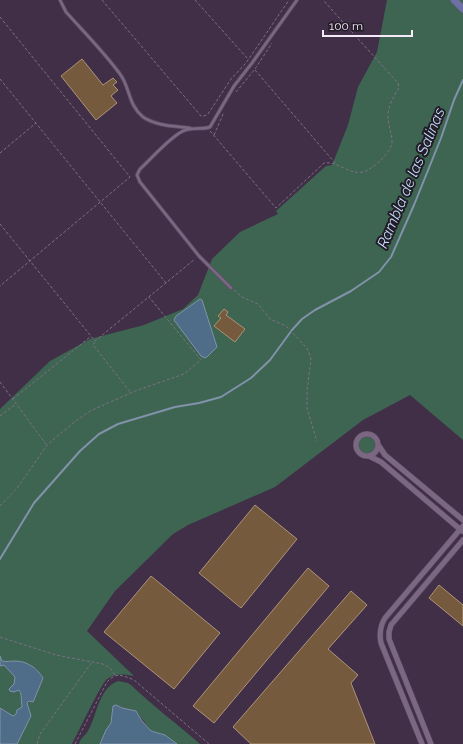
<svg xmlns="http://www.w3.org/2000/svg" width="463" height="744" viewBox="0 0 463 744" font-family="Raleway,sans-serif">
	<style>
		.green { fill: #3d6552 }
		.water { fill: #4f6c88; stroke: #8192aa }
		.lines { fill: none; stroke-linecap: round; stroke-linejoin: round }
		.stream { stroke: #8192aa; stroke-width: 2 }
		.building { fill: #755a3d; stroke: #ad9479 }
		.lane-casing { stroke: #5d4e63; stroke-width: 4 }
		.street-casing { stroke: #5d4e63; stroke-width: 6 }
		.secondary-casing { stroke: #5d4e63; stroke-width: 8 }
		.path { stroke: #7e6f85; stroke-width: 1; stroke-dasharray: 3 2; stroke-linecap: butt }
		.lane { stroke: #7b6782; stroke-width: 2.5 }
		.street { stroke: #7b6782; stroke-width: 5 }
		.secondary { stroke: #6c70a4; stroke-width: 7 }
		.labels { text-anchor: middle; stroke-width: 4; stroke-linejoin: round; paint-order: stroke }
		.water-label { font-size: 15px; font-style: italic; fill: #bedcf9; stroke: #231b26 }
	</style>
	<rect width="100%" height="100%" fill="#412f48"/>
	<!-- green -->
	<path class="green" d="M387 0H463V440L410 395 363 420 275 487 188 525 173 534 115 591 87 631 134 676C123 674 116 673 107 679 102 682 77 735 72 744H17L24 727 30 719 29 708 27 703 34 700 43 678 35 668 16 690H18L21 694 22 707 13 716 0 708V409L50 361 90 339 144 325 183 309 198 295 212 259 240 232 278 214 276 211 326 166 332 165 348 125 358 87 377 52Z
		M358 445a9 9 0 1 1 18 0a9 9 0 1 1-18 0Z
		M118 681 128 683 131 685C153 706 177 724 200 744H177L165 735 151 731 136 711 122 708 116 705 113 706 111 723 106 730 100 744H79C80 738 85 736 88 731 97 716 98 689 118 681Z"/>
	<!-- water -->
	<path class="water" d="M200 299 202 300 217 347 208 356 205 358 201 356 174 320 176 316Z
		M0 656 2 661C6 662 11 661 15 661 27 661 37 668 43 678L34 700 33 702 29 701 27 703 31 716 17 744H0V708L13 716 16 714 17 710 22 707 21 694 19 690 14 692 10 691 9 689 14 684 15 677 4 665 0 666Z
		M116 705 122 708 136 711 142 721 151 731 165 735 177 744H100L106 730 111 723 113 706Z"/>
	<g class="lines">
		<!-- stream -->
		<path class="stream" d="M0 559 34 503 80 451 99 434 118 424 175 407 199 403 221 397 251 378 270 360 292 330 302 319 315 310 351 291 379 272 391 257 414 205 441 138 454 100 463 80"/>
	</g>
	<!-- building -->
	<path class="building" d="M82 59 103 85 113 78 117 82 113 85 118 90 111 96 117 103 96 120 61 76Z
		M224 309 228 312 226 315 245 329 235 342 214 326 221 318 218 316Z
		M255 505 297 539 241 608 199 573Z
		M308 568 329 586 214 723 193 706Z
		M151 576 220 633 174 689 104 632Z
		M439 585 463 605V626L429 598Z
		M351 591 367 605 328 649 358 675 351 683 375 744H251L233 727Z"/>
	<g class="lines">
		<defs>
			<path id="lane" d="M60 0 66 12C84 32 104 52 120 74 130 87 128 105 143 117 156 126 175 126 190 128
				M231 288 199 256 140 182 137 175 140 169C151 159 170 137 183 131 192 127 201 130 210 127L234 86 252 63 297 0"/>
			<path id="street" d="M356 445a11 11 0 1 1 22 0a11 11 0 1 1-22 0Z
				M379 446 385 455 463 520
				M369 456 381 462 462 531
				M422 744 381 643C379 633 380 626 385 618L463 526
				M431 744 389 639V632L391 625 463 540"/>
			<path id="secondary" d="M454 0 463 9"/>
		</defs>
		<!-- lane casing -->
		<use href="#lane" class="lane-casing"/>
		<!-- street casing -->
		<use href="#street" class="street-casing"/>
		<!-- secondary casing -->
		<use href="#secondary" class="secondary-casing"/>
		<!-- path -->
		<path class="path" d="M102 0 201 116H204L208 114 231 79 246 63 289 0
			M195 0 248 59
			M0 17 130 177 0 286
			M255 70 335 163
			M0 79 166 283
			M236 92 255 69 272 43
			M210 131 276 208 324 163C339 161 348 175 363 172 372 170 392 152 392 142 392 133 388 125 388 117 388 106 393 97 399 88L398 83 323 0
			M214 135 224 112
			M0 153 36 123
			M0 224 95 341 195 259
			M234 290 242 297 258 304 270 319 286 326 307 348 311 359 307 391V409L317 441
			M95 342 93 345 131 393
			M0 382 46 444
			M13 399 90 337
			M0 416 16 404
			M0 506 18 487 47 445 73 423 90 411 135 391 184 374 201 360 149 297
			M0 637 56 655 103 664 110 668 115 675
			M37 744 40 734 92 662
			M75 744 107 682C116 672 122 675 134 680L209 744"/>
		<!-- lane -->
		<use href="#lane" class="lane"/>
		<!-- street -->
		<use href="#street" class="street"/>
		<!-- secondary -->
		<use href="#secondary" class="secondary"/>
	</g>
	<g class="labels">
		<!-- water labels -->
		<g class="water-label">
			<text transform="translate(411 178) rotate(-67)" y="5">Rambla de las Salinas</text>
		</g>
	</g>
	<!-- scale -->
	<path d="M323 30v6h89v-6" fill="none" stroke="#f5eafa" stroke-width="2"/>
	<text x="329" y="30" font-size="12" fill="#f5eafa" stroke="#231b26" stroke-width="3" paint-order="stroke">100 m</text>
</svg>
